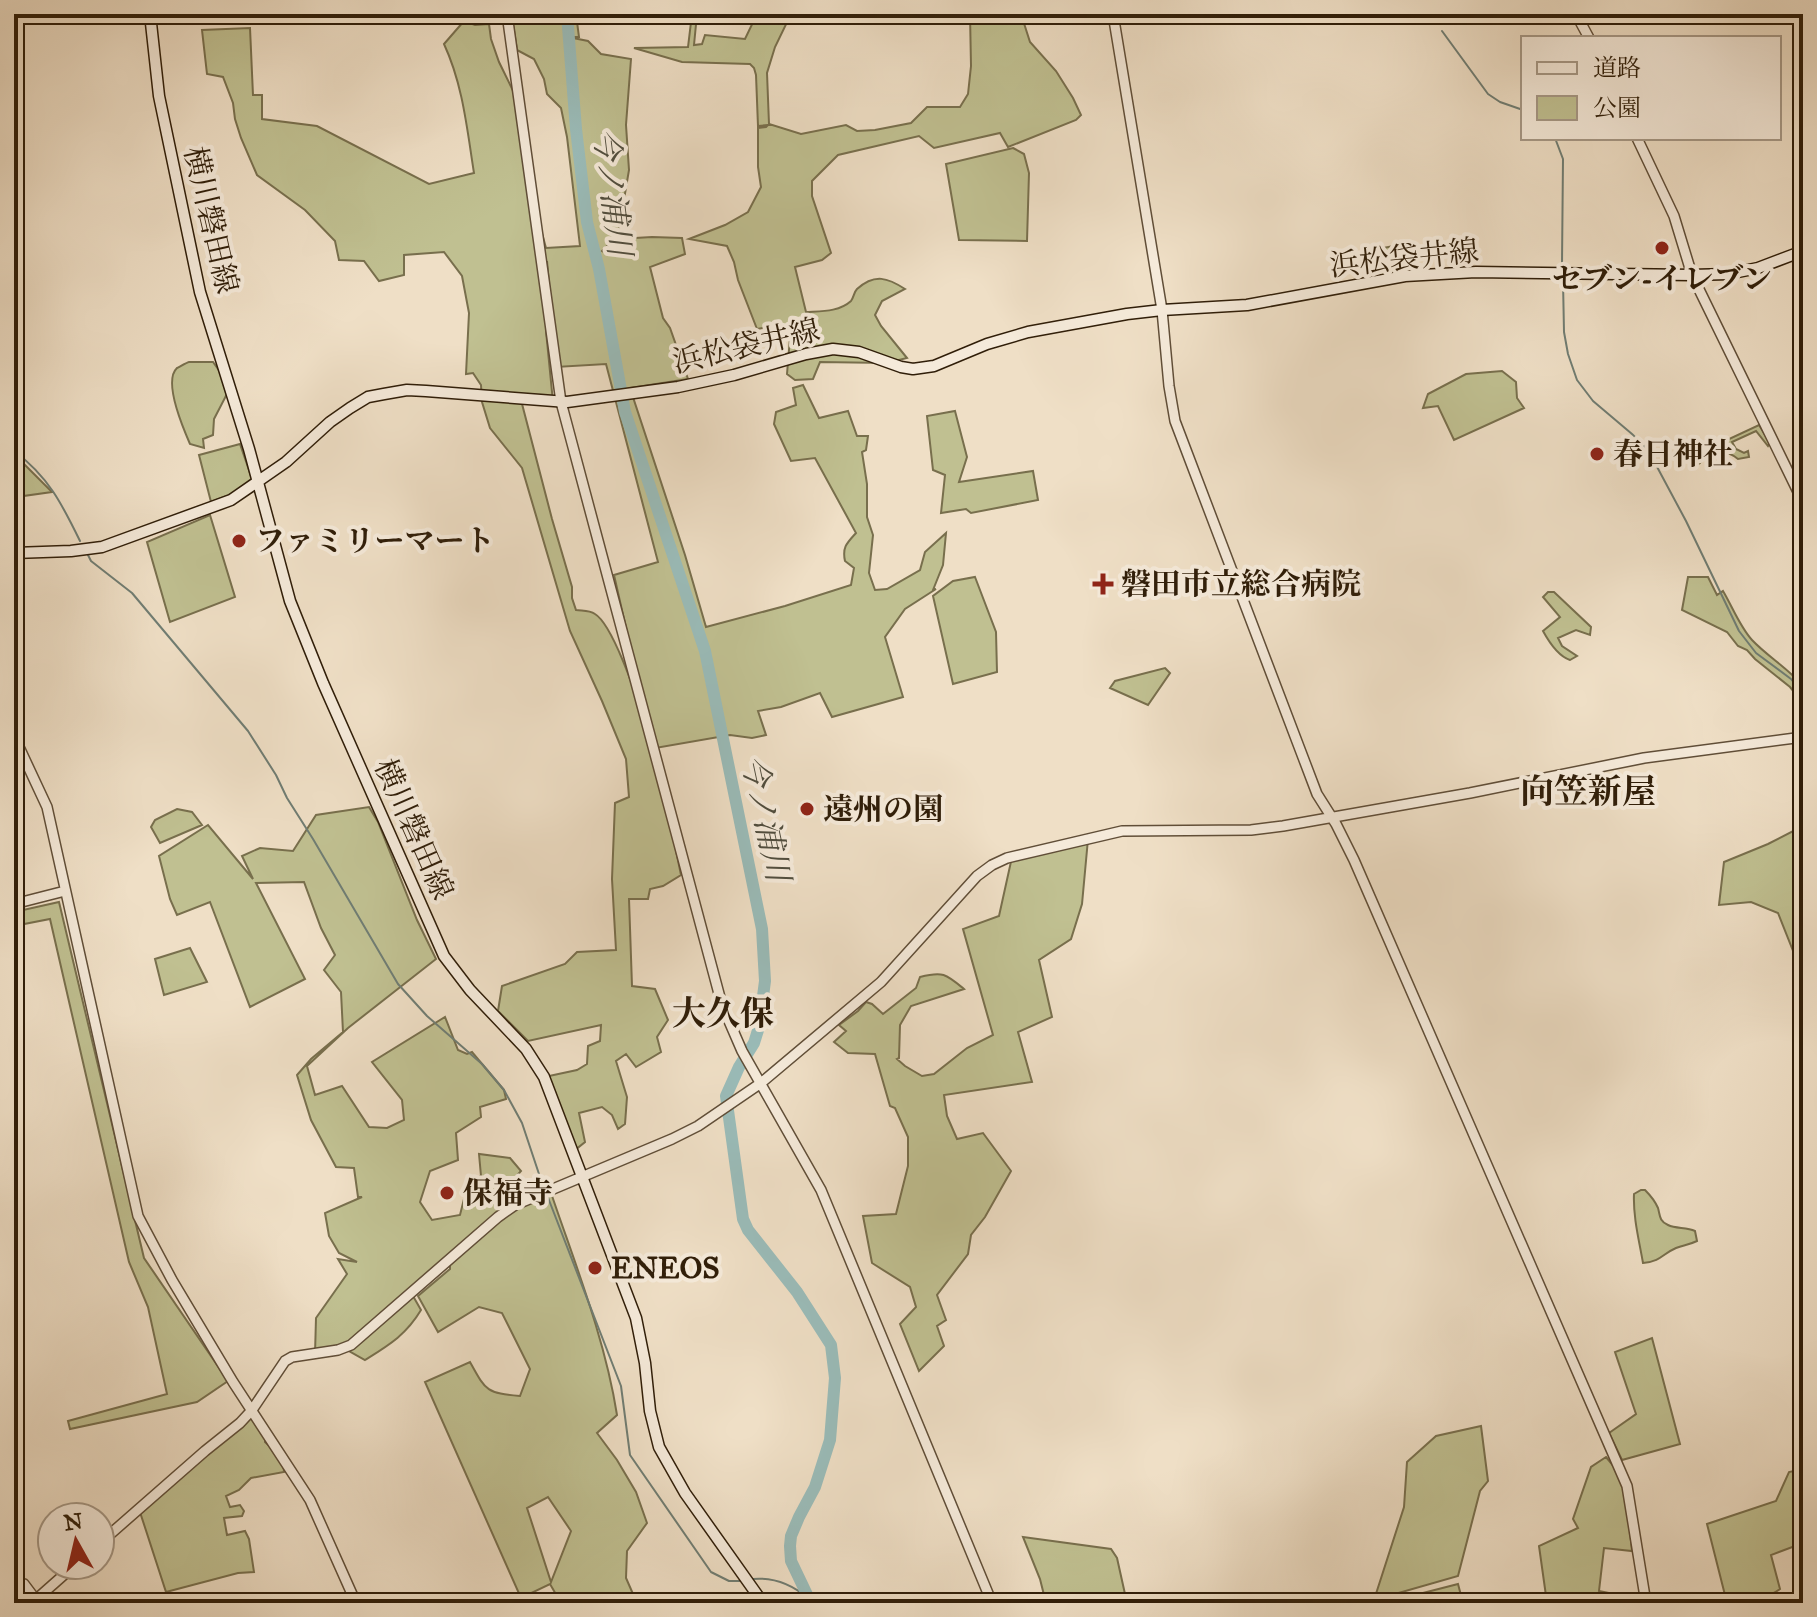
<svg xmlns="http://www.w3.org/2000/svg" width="1817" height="1617" viewBox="0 0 1817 1617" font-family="'IM FELL Great Primer','Noto Serif JP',serif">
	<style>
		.green { fill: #c0c091; stroke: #786f4d; stroke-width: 2; fill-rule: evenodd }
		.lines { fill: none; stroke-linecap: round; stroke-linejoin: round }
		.stream { stroke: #707d73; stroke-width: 2 }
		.river { stroke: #9abcb9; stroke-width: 12 }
		.tertiary-casing { stroke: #604e38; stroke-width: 12 }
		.secondary-casing { stroke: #301e09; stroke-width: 13 }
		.tertiary { stroke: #f5eada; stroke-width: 9 }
		.secondary { stroke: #f5eada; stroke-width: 10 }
		.poi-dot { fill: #8f2418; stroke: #f5eada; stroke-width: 3 }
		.labels { text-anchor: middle; stroke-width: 8; stroke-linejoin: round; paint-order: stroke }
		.street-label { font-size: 30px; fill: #301e09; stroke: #f5eada }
		.poi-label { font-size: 30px; font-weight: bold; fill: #301e09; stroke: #f5eada; text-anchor: start }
		.water-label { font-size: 32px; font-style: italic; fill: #504d3e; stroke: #f5eada }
		.quarter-label { font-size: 34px; font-weight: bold; fill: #301e09; stroke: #f5eada }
	</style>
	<rect width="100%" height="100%" fill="#efdfc6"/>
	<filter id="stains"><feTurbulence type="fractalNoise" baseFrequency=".0025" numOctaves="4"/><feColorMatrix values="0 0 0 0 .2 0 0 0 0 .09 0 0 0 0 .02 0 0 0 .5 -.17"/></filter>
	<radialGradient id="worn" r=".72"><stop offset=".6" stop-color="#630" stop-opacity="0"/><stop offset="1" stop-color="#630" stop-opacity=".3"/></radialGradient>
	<!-- green -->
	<path class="green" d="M536 14H576L579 37H568L588 41 601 54 631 59 626 125 629 170 618 235 602 251 604 252 618 239 652 237 682 238 685 254 650 267 663 318 670 328 688 379 630 388 685 555 706 627 785 606 851 585 854 568 845 561C842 547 847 543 856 533L815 458 791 461 774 424 776 412 796 405 793 388 803 385 819 418 848 411 857 436H868L866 450 862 452 867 484V517L873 535 869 573 875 590 887 589 920 570 925 552 946 533 943 565 933 590 936 589 905 609 885 637 903 697 832 717 820 693 781 707 758 711 766 735 752 738 730 735 655 748 681 875 663 886 650 889 648 899H629L632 986 655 989 668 1020 657 1037 661 1052 636 1067 626 1054 616 1061 627 1097 625 1124 618 1129 612 1115 602 1107 579 1113 585 1142 575 1150 557 1103 549 1076 577 1070 587 1064 588 1046 600 1041 601 1025 528 1041 498 1011 502 986 565 964 577 952 616 950 612 879 615 803 629 797 626 759 602 701 570 631 522 468 490 428 482 402 481 385 473 373 466 374 469 313 462 276 444 252 404 255V275L379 281 364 261 339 260 335 241 305 210 257 175 241 138 235 119 233 103 223 77 207 74 202 30 250 28 253 95H262V119L317 126 429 184 474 173C467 129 463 85 444 44L464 21 475 25 489 24 491 39 499 62 519 103 534 204 546 248 580 246 567 137 561 108 547 94 544 79 534 59 517 50 512 18ZM547 261 556 367 606 364 658 562 614 575 651 738C642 713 615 626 595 614 589 610 583 611 576 610L572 598V587L552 519 521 400 553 402 546 331Z
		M692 14H697L694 45 702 44 705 35 745 39 757 14H791L775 47 767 73 769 124 801 134 846 125 857 131 875 130 911 123 927 107H960L968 94 971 66 970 14H1021L1030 42 1056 71 1073 98 1081 115 1076 120 1008 147 1000 133 934 148 919 136 838 155 812 181V196L831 253 822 260 795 267 806 312C821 311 839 312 851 301 854 297 854 292 857 289 875 273 888 278 905 289L882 301 875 315 881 326 907 358 887 363 820 362 813 379 795 380 787 374 790 338 782 325 757 329 738 280 734 262 727 246 689 239 725 225 748 212 761 187 758 167V128L766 127 768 125 758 126 756 75 754 68 750 64 682 62 634 48 688 47Z
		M1013 148 1024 154 1029 173 1027 241 959 240 946 164Z
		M1410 243 1420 275 1375 281 1367 251Z
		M189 362H213L223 376 228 392 214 419 213 435 203 439 204 448 190 444C183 428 163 381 177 368 179 367 188 362 189 362Z
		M1502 371 1516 382 1517 398 1524 408 1454 440 1438 406 1423 408 1428 394 1466 374Z
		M955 411 967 457 959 482 1033 471 1038 500 971 513 966 509 941 513 945 475 933 470 927 416Z
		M1759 425 1770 443 1768 446 1756 431 1732 442 1736 449 1744 453 1748 451 1749 457 1738 459C1726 449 1716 451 1702 457L1700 463 1698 464 1692 445 1725 441Z
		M240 444 252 479 234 493 211 502 199 455Z
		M18 458 52 492 16 497Z
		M210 515 235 597 170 622 147 542Z
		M975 577 996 632 997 672 953 684 933 596 953 581Z
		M1688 577H1708L1717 595 1723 591C1732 606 1740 627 1752 640 1768 657 1788 668 1803 686V703L1790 687 1755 659 1747 650 1738 646 1727 632 1682 610Z
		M1548 592H1554L1591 627 1590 635 1576 630 1558 638 1562 646 1577 656 1570 660C1558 656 1549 642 1543 631L1560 617 1543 597Z
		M1165 668 1170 673 1148 705 1110 688 1115 681Z
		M369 807 378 822 417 920 436 959 348 1028 307 1066 315 1095 342 1086 369 1127 387 1128 404 1120 402 1100 372 1062 445 1017 458 1050 467 1054 472 1052 504 1090 506 1099 480 1107 481 1117 456 1133 458 1160 430 1171 420 1202 432 1220 460 1215 468 1183 481 1176 479 1154 510 1158 521 1171 505 1189 530 1198 550 1190C575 1264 605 1338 617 1415L597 1433 617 1460 636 1492 647 1523 627 1551 626 1578 637 1603H561L550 1584 521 1598 425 1382 470 1362C486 1391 486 1393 520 1396L530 1369 502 1313 479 1307 438 1332 418 1296 450 1269V1261L354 1343 315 1354 316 1318 347 1274 338 1259 357 1262 339 1253 329 1236 325 1213 362 1197H358L354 1168 336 1167 311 1120 297 1075 311 1059 343 1032 341 992 324 970 335 955 321 928 304 882 256 883 305 979 250 1007 210 902 177 915 170 899 159 856 208 825 253 879 242 856 260 848 293 851 316 815ZM548 1497 571 1531 551 1582 527 1508Z
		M177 809 192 812 202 825 160 843 151 827 155 820Z
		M1803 826V976L1778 913 1751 902 1719 905 1724 862 1768 844Z
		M1088 839 1082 904 1071 939 1039 960 1052 1017 1018 1032 1032 1082 944 1095 947 1116 957 1139 983 1133 1011 1171 985 1217 971 1235 968 1254 937 1295 946 1320 937 1326 944 1346 919 1371 900 1324 916 1307 910 1287 872 1263 863 1216 896 1214 908 1166V1137L895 1108 890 1106 875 1054 848 1053 834 1042 846 1031 839 1025 858 1011 866 1002 872 1004 883 1014 916 988 920 977C943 971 946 974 964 989L911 1006 900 1025 899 1058 897 1059 905 1066 922 1076 934 1074 967 1048 993 1035 963 929 999 916 1012 857Z
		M59 902 144 1258 228 1381 197 1402 70 1429 68 1421 167 1394 148 1307 129 1262 50 919 14 926V912Z
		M190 948 207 982 164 995 155 959Z
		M1641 1190H1645C1650 1195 1655 1201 1658 1208 1660 1215 1659 1221 1668 1225 1676 1229 1686 1227 1695 1231L1697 1241C1689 1245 1683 1245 1676 1248 1662 1254 1662 1261 1643 1263 1639 1240 1633 1217 1634 1194Z
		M413 1296 421 1310C406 1335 389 1345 365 1360L349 1351Z
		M1652 1338 1680 1444 1622 1460 1609 1433 1636 1414 1615 1352Z
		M247 1416 265 1430V1442L283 1458 284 1472 251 1478 239 1490 226 1496 230 1507 240 1505 244 1511 242 1516 224 1518 227 1535 245 1531 249 1539 254 1572 238 1573 166 1592 139 1509Z
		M1481 1426 1488 1481 1480 1491 1458 1576 1374 1600 1404 1507 1407 1462 1436 1436Z
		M1606 1457 1625 1480 1632 1551 1604 1548 1599 1591 1619 1595V1603H1547L1539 1546 1578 1528 1573 1519 1591 1467Z
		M1803 1469V1543L1771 1555 1780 1589C1765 1600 1746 1603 1727 1603L1707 1524 1776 1501 1789 1472Z
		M1023 1537 1111 1549 1117 1558 1127 1603H1046L1040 1579Z
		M1458 1584 1463 1603H1384Z"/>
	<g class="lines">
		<!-- stream -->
		<path class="stream" d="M1442 31 1488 94 1500 102 1523 110
			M1555 138 1563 159 1562 264
			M1563 281 1564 332 1568 354 1577 380 1593 401 1632 434 1648 450 1686 521 1739 631 1756 653 1791 679 1803 694
			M14 451C48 476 62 504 80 541
			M88 555 91 561 132 593 248 731 276 775 287 798 313 839 398 984 427 1016 482 1064 504 1090 522 1123 544 1189
			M547 1195 621 1386 630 1455 711 1572 729 1581H740
			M753 1579C775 1577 793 1585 809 1599"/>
		<!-- river -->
		<path class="river" d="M567 14 576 129 587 222 599 269 625 412 705 651 762 929 765 981 759 1027 754 1043 739 1067 726 1096 743 1219 748 1230 797 1292 831 1345 835 1378 830 1440 815 1487 799 1517 791 1536 790 1546 791 1561 811 1603"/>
		<defs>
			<path id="tertiary" d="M507 14 561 402 722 1005 742 1051 821 1190 992 1603
				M1113 14 1162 310 1169 386 1175 421 1317 794 1336 824 1354 860 1627 1486 1646 1603
				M1576 14 1589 38
				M1637 138 1674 216 1692 275 1803 502
				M14 600 15 553
				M14 715 19 747 47 807 138 1216 172 1280 233 1382 310 1500 356 1603
				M14 904 65 891
				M100 1543 205 1451 240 1423 252 1410 285 1361 292 1357 338 1350 351 1345 498 1217 515 1205 672 1139 698 1126 761 1083 881 982 977 876 992 865 1007 858 1122 831 1251 830 1283 826 1470 793 1644 758 1803 737
				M24 1584 36 1600
				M32 1603 75 1565"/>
			<path id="secondary" d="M150 14 159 96 200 292 249 449 290 601 323 683 444 956 470 990 526 1049 544 1077 636 1318 645 1363 650 1411 659 1447 685 1493 763 1603
				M14 553 71 551 102 547 231 500 286 462 330 422 350 408 368 397 384 394 407 390 426 391 567 402 678 387 734 375 806 354 833 349 859 352 901 367 913 369 934 366 987 344 1028 332 1127 314 1162 310 1247 305 1405 276 1476 272 1692 275 1728 274 1758 268 1803 251"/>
		</defs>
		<!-- tertiary casing -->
		<use href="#tertiary" class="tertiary-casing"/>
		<!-- secondary casing -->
		<use href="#secondary" class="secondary-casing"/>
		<!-- tertiary -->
		<use href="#tertiary" class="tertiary"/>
		<!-- secondary -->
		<use href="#secondary" class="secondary"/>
	</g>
	<!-- markers -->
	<g class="poi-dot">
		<circle cx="1662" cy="248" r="8"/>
		<circle cx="1597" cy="454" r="8"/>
		<circle cx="239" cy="541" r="8"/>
		<path d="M1099 572h8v8h8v8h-8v8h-8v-8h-8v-8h8z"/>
		<circle cx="807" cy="809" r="8"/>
		<circle cx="447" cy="1193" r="8"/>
		<circle cx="595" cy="1268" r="8"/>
	</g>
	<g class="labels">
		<!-- street labels -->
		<g class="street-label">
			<text transform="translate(211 220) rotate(77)" y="10">横川磐田線</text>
			<text transform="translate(1404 258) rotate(-6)" y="10">浜松袋井線</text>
			<text transform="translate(746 346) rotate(-13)" y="10">浜松袋井線</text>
			<text transform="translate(414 829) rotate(66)" y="10">横川磐田線</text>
		</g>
		<!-- poi labels -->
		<g class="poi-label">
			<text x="1662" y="289" text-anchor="middle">セブン-イレブン</text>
			<text x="1613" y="464">春日神社</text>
			<text x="255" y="551">ファミリーマート</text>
			<text x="1121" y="594">磐田市立総合病院</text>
			<text x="823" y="819">遠州の園</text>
			<text x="463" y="1203">保福寺</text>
			<text x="611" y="1278">ENEOS</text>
		</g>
		<!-- water labels -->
		<g class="water-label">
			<text transform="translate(613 192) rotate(83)" y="11">今ノ浦川</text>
			<text transform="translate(766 818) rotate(78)" y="11">今ノ浦川</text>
		</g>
		<!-- quarter labels -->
		<g class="quarter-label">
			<text x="1588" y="803">向笠新屋</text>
			<text x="723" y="1025">大久保</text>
		</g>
	</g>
	<!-- margin -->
	<rect width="1817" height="1617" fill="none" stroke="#efdfc6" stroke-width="48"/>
	<rect x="16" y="16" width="1785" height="1585" fill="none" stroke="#301e09" stroke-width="4"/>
	<rect x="24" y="24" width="1769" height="1569" fill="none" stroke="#301e09" stroke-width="2"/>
	<!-- legend -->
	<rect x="1521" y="36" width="260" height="104" fill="#f5eada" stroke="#a69886" stroke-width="2"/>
	<rect x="1537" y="62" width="40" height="12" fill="#f5eada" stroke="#a69886" stroke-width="2"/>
	<text x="1593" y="76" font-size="24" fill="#301e09">道路</text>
	<rect x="1537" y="96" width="40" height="24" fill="#c0c091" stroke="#a69886" stroke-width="2"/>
	<text x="1593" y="116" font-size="24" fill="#301e09">公園</text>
	<!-- north arrow -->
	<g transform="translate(76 1541) rotate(352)"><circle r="38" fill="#f5eada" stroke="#a69886" stroke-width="2"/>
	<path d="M0-6L14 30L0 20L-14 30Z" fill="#8f2418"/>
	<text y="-12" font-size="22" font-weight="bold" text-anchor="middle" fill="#301e09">N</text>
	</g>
	<rect width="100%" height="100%" filter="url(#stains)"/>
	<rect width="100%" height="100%" fill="url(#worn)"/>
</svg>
